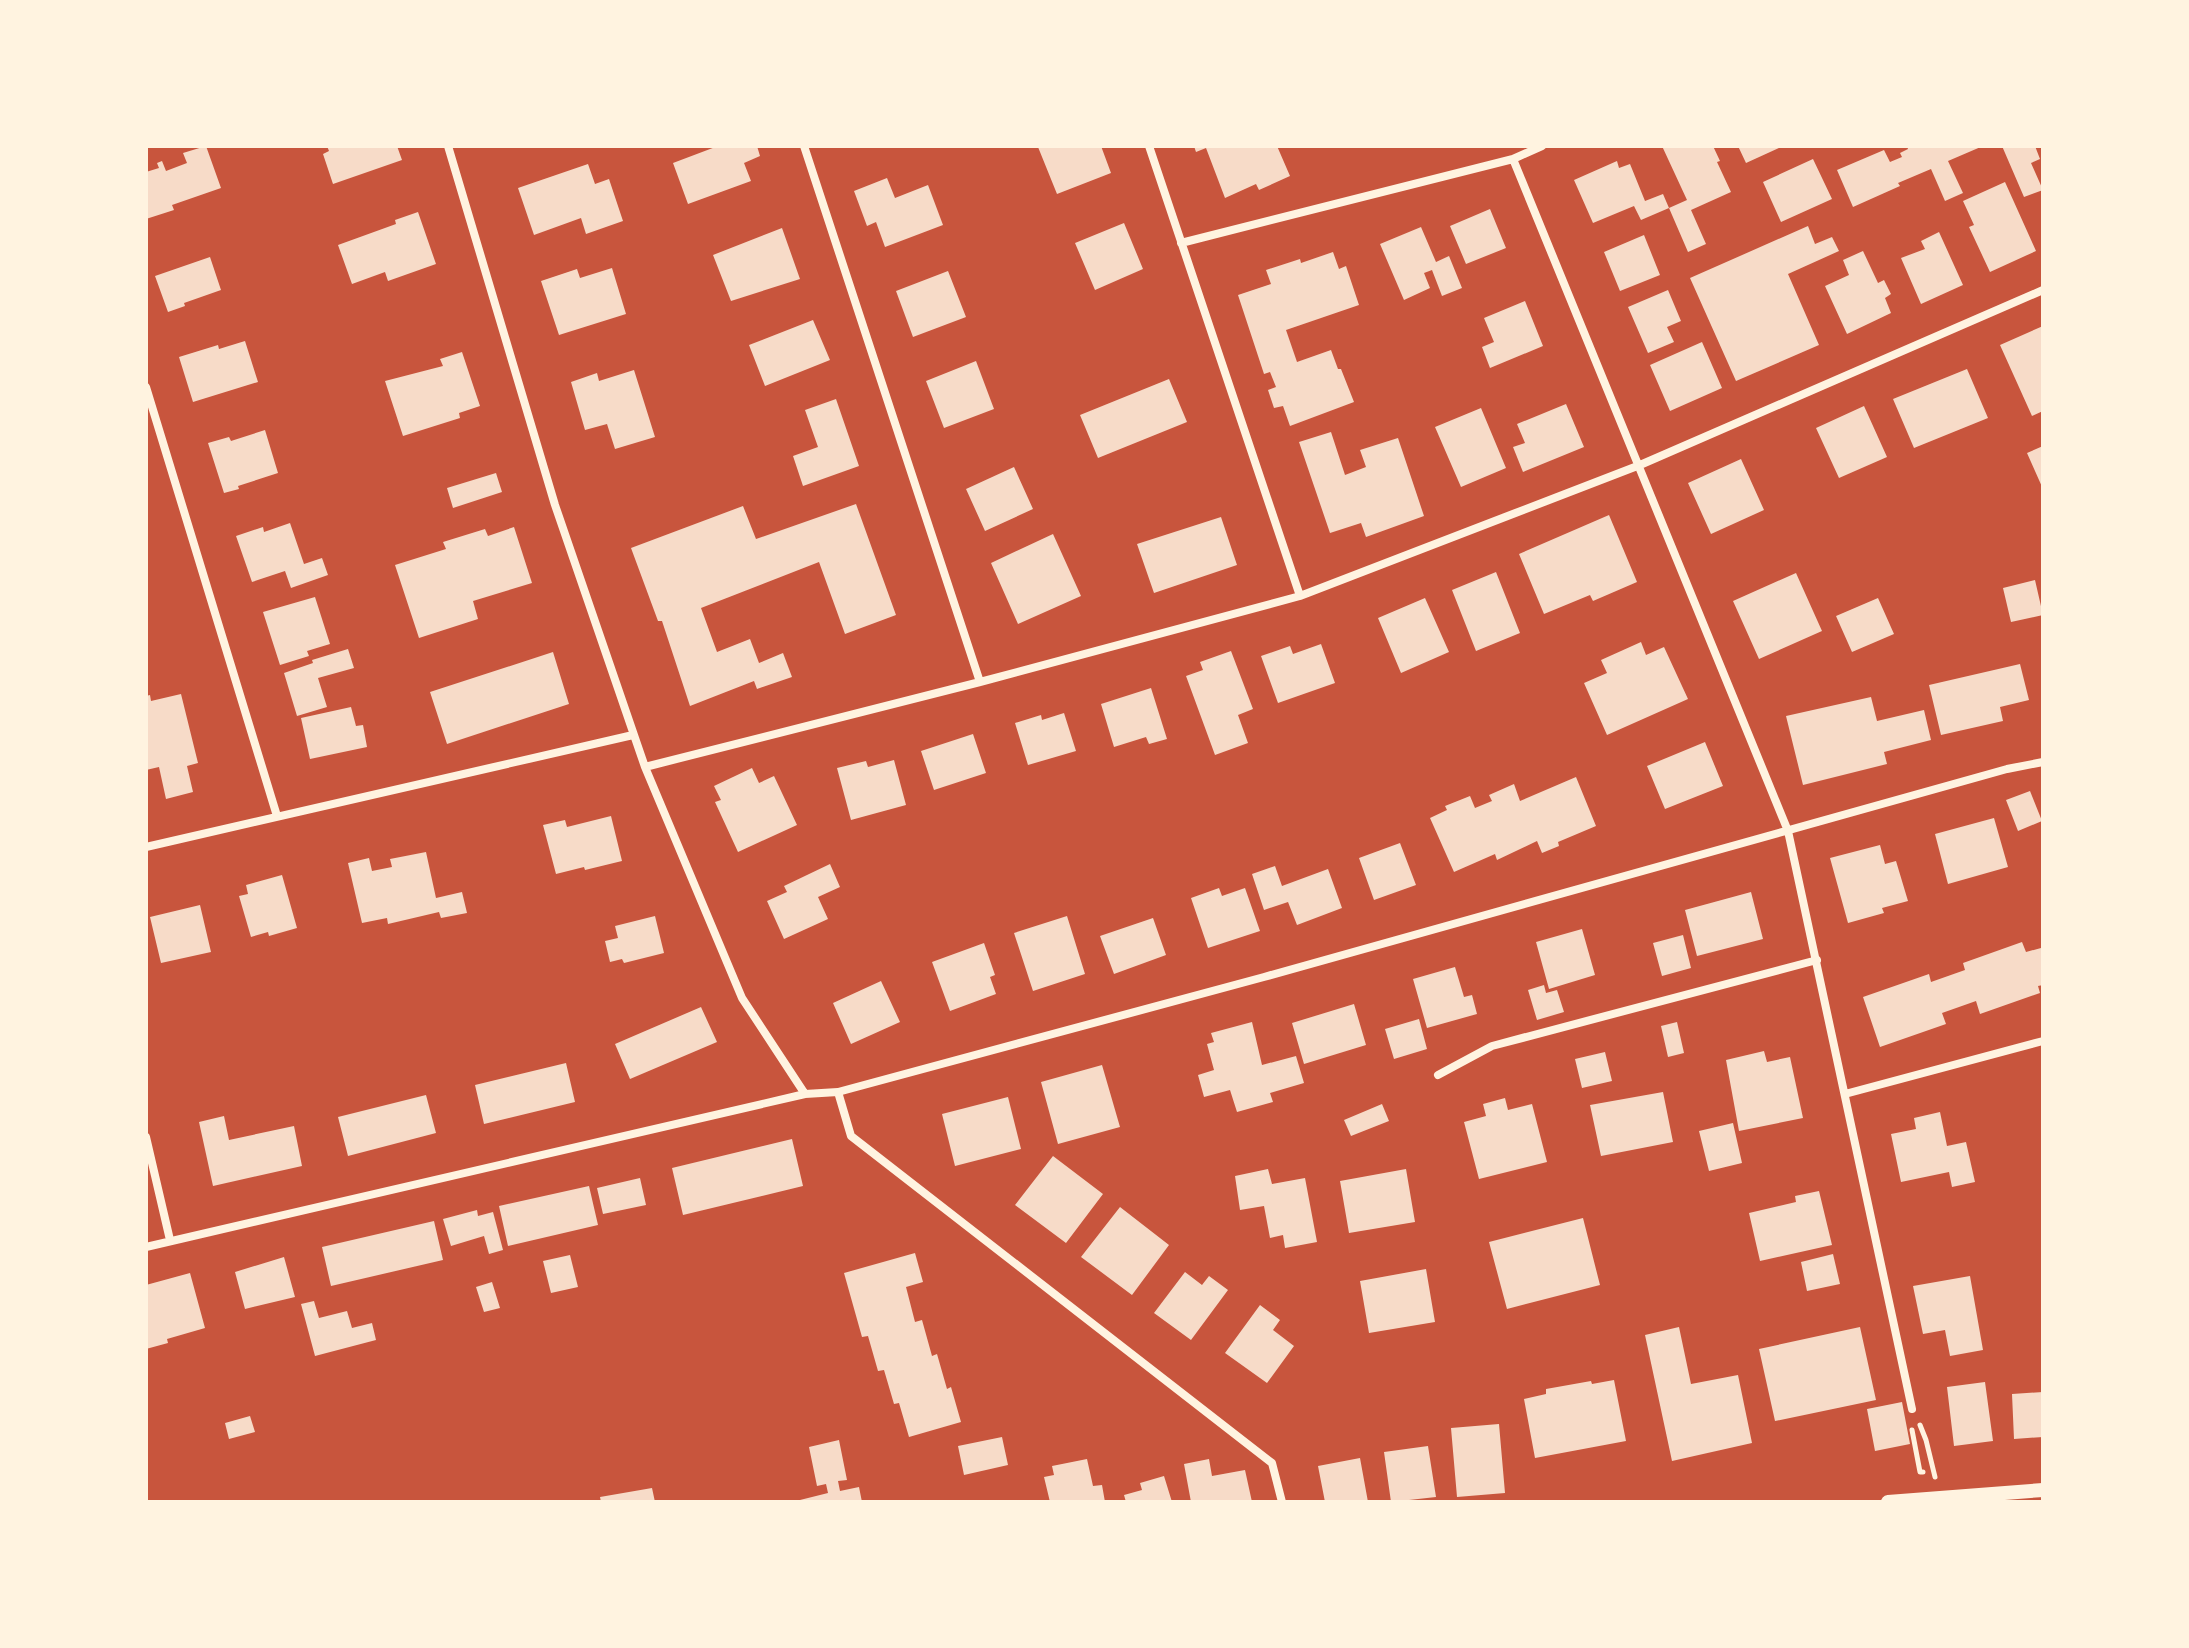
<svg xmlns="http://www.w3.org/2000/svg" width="2189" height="1648" viewBox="0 0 2189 1648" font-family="'Golos Text',sans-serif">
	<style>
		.building { fill: #f7dbc8 }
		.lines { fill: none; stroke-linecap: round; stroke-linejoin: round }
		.path { stroke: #fff3e0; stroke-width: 5 }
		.minor { stroke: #fff3e0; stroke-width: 8 }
		.tertiary { stroke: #fff3e0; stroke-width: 14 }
	</style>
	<rect width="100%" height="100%" fill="#c8553d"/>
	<!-- building -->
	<path class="building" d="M206 146 221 188 172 205 174 210 146 219V172L159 168 157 163 162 161 166 171 187 163 183 153Z
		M327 146H397L402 160 333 184 323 154 329 151Z
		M718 146H757L760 156 744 163 751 181 688 204 673 163Z
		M1042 146H1101L1111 173 1057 194 1038 147Z
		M1194 146H1277L1290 176 1259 190 1256 184 1225 198 1206 148 1196 152Z
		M1662 146H1713L1720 161 1717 162 1731 192 1691 210 1706 244 1688 252 1669 208 1687 200Z
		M1738 146H1783L1746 163Z
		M1907 146H1983L1948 161 1963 193 1945 201 1931 169 1898 183 1900 186 1853 207 1837 170 1884 150 1890 162 1902 157 1900 153 1908 149Z
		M2002 146H2035L2040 159 2031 163 2043 190 2024 197Z
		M1813 159 1832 199 1781 222 1763 182Z
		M1617 161 1619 168 1630 164 1645 201 1663 194 1669 208 1641 220 1634 206 1593 223 1574 180Z
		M588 164 595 184 609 179 623 221 586 234 581 218 534 235 518 188Z
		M887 178 895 198 928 185 943 225 885 247 876 222 867 226 854 191Z
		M2005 182 2036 251 1990 272 1969 227 1974 225 1963 201Z
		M1490 209 1506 248 1466 264 1450 226Z
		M418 212 436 264 388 281 385 272 352 284 338 245 396 224 395 220Z
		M1124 223 1143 269 1095 290 1075 243Z
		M1808 226 1815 244 1832 237 1839 251 1788 274 1819 345 1736 381 1690 278Z
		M1421 227 1436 262 1449 256 1462 288 1442 296 1432 270 1424 273 1430 288 1404 300 1380 244Z
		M782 228 800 279 731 301 713 255Z
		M1939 232 1963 285 1921 304 1901 258 1925 249 1921 241Z
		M1644 235 1660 275 1620 291 1604 252Z
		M1863 251 1878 283 1884 280 1891 294 1885 298 1891 313 1847 334 1825 286 1849 275 1843 260Z
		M1333 252 1339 269 1346 266 1359 305 1286 330 1297 362 1331 350 1338 369H1341L1354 402 1290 426 1283 406 1274 408 1268 390 1276 387 1270 372 1264 374 1238 295 1271 284 1266 270 1300 259 1301 263Z
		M210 257 221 290 184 303 185 306 168 312 155 276Z
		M612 268 626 314 559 335 541 281 577 269 580 278Z
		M948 271 966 317 913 337 896 291Z
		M1668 290 1681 321 1667 327 1674 342 1648 353 1628 307Z
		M1525 301 1543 346 1490 368 1482 347 1494 342 1484 318Z
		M813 320 830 360 765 386 749 345Z
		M2043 326V411L2032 416 2000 345Z
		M245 341 258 382 193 402 179 357 218 345 219 349Z
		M1702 342 1722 388 1670 411 1650 365Z
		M462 352 480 406 459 413 460 418 403 436 385 381 443 366 440 359Z
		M976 361 994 409 944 428 926 381Z
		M1967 369 1988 418 1914 448 1893 399Z
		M634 370 655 437 615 449 607 424 585 430 571 382 597 373 599 381Z
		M1169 379 1187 422 1098 458 1080 415Z
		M836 399 859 466 803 486 793 456 818 447 805 410Z
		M1566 404 1584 447 1523 472 1513 447 1525 443 1517 424Z
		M1864 406 1887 457 1839 478 1816 428Z
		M1481 408 1506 468 1461 487 1435 427Z
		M265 430 278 473 238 486 239 489 224 493 208 443 229 437 231 441Z
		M1331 432 1345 475 1366 467 1360 450 1398 438 1424 516 1366 537 1361 523 1330 533 1299 442Z
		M2043 446V489L2027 453Z
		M1741 459 1764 510 1711 534 1688 483Z
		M1014 467 1033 509 985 531 966 489Z
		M496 473 502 492 453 508 447 488Z
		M856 504 896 615 845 634 819 562 701 608 717 652 750 639 759 663 783 653 792 677 757 689 754 681 690 706 662 621H658L631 548 743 506 756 539Z
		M1609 515 1637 582 1593 601 1590 595 1544 614 1519 554Z
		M1221 517 1237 565 1154 593 1137 544Z
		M290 523 304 564 322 558 328 575 291 588 285 571 252 582 236 536 263 527 264 532Z
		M514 527 532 583 473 601 478 619 419 638 395 565 446 549 443 542 485 529 488 536Z
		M1053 534 1081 596 1018 624 991 563Z
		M1496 572 1520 633 1476 651 1452 590Z
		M1796 573 1822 631 1759 659 1733 601Z
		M2035 580 2043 615 2011 622 2003 588Z
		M315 597 330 644 307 651 309 656 280 665 263 612Z
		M1425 598 1449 652 1401 673 1378 618Z
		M1878 598 1894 634 1852 652 1836 616Z
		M1641 642 1646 655 1664 647 1688 699 1607 735 1584 683 1607 673 1601 660Z
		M1321 644 1335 683 1278 703 1261 656 1290 646 1293 654Z
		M348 649 354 668 318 678 327 707 297 716 284 673 313 663 312 660Z
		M1231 651 1253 709 1238 715 1248 743 1215 755 1186 676 1203 670 1200 662Z
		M553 652 569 704 447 744 430 692Z
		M2020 664 2029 700 2000 707 2003 721 1941 735 1929 685Z
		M1151 688 1167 739 1149 744 1146 737 1114 747 1101 704Z
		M181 694 198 763 187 766 193 792 166 799 159 767 146 770V696L150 695 151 701Z
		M1871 697 1877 721 1924 710 1931 740 1884 752 1887 764 1803 785 1786 716Z
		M351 707 356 726 363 725 367 747 310 759 301 718Z
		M1064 713 1076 751 1028 765 1015 723 1041 715 1042 720Z
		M973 734 986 773 934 790 921 751Z
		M1705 742 1723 786 1665 809 1647 766Z
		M894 760 906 805 851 820 837 768 866 761 868 767Z
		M752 768 759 783 774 776 797 825 738 852 715 802 721 800 714 786Z
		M1576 777 1596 826 1558 842 1559 846 1542 853 1537 841 1497 860 1495 854 1454 872 1430 818 1447 810 1445 806 1470 796 1475 808 1492 801 1489 795 1514 784 1520 801Z
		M2030 791 2042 821 2018 831 2006 800Z
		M611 816 622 861 585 870 584 867 556 874 543 825 565 820 567 827Z
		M1994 818 2008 867 1948 884 1935 834Z
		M1400 843 1416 885 1374 900 1359 858Z
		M1880 845 1885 864 1896 861 1908 901 1882 908 1884 913 1848 923 1830 858Z
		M426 852 436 898 462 892 467 913 441 918 439 912 388 924 387 918 362 923 348 863 369 858 372 871 392 867 390 859Z
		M830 864 840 887 818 897 828 919 784 939 767 901 787 892 784 886Z
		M1275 866 1282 886 1328 869 1342 908 1297 925 1288 902 1264 910 1252 874Z
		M282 875 297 928 269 936 268 932 251 937 239 896 248 894 246 885Z
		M1219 888 1222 896 1245 888 1260 931 1208 948 1191 898Z
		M1751 892 1763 939 1697 956 1685 910Z
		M200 905 211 952 161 963 150 917Z
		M655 916 664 953 624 963 622 959 610 962 605 941 618 938 615 926Z
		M1067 916 1085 974 1033 991 1014 933Z
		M1153 918 1166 955 1114 974 1100 936Z
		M1582 929 1595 975 1549 989 1536 942Z
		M1683 935 1691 968 1662 976 1653 943Z
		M2022 942 2026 952 2041 948 2043 985 2038 986 2040 993 1980 1014 1976 1001 1942 1013 1946 1024 1880 1047 1863 997 1929 974 1931 982 1965 970 1963 963Z
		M984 943 995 975 990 977 996 994 950 1011 932 962Z
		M1455 967 1464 997 1472 995 1477 1014 1427 1028 1413 979Z
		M881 981 900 1022 851 1044 833 1003Z
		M1544 985 1546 993 1557 990 1564 1012 1537 1020 1528 990Z
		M1354 1004 1366 1045 1304 1064 1292 1023Z
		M701 1007 717 1042 630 1079 615 1044Z
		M1419 1019 1427 1049 1394 1059 1385 1029Z
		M1252 1022 1262 1065 1296 1056 1304 1083 1270 1093 1273 1102 1237 1112 1230 1090 1204 1097 1198 1075 1214 1070 1207 1044 1214 1042 1211 1033Z
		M1677 1022 1684 1053 1668 1057 1661 1026Z
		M1764 1051 1767 1062 1790 1057 1803 1118 1739 1131 1726 1060Z
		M1605 1052 1612 1081 1582 1088 1575 1059Z
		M566 1063 575 1102 484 1124 475 1085Z
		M1102 1065 1120 1127 1058 1144 1041 1082Z
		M1663 1092 1673 1142 1601 1156 1590 1105Z
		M426 1095 436 1133 348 1156 338 1117Z
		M1008 1097 1021 1149 955 1166 942 1114Z
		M1505 1098 1508 1110 1532 1104 1547 1162 1479 1179 1464 1122 1486 1116 1483 1104Z
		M1382 1104 1389 1121 1351 1136 1344 1120Z
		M1940 1112 1947 1146 1966 1142 1975 1182 1952 1187 1949 1172 1901 1182 1891 1134 1916 1129 1914 1118Z
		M224 1116 229 1140 294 1126 302 1166 213 1186 199 1122Z
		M1733 1123 1742 1163 1709 1171 1699 1131Z
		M792 1139 803 1186 683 1215 672 1168Z
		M1053 1156 1103 1194 1066 1243 1015 1205Z
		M1268 1169 1272 1184 1305 1178 1317 1242 1285 1248 1283 1235 1270 1238 1264 1206 1240 1210 1235 1176Z
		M1406 1169 1415 1222 1349 1233 1340 1181Z
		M640 1178 646 1205 603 1214 597 1188Z
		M589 1186 598 1225 508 1246 499 1206Z
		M1819 1191 1832 1245 1760 1261 1749 1213 1796 1202 1795 1196Z
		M1120 1207 1169 1245 1132 1295 1081 1257Z
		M477 1210 478 1216 493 1212 503 1250 489 1254 484 1236 451 1246 443 1219Z
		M1583 1218 1600 1285 1507 1309 1489 1242Z
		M434 1221 443 1260 331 1286 322 1247Z
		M915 1253 923 1282 906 1287 915 1322 922 1320 932 1356 937 1354 947 1389 951 1387 961 1422 909 1437 899 1403 894 1404 884 1370 878 1371 868 1336 862 1337 844 1273Z
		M1833 1254 1840 1284 1807 1291 1801 1262Z
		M570 1255 578 1287 551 1293 543 1261Z
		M284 1257 295 1297 245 1309 235 1272Z
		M1426 1269 1435 1322 1369 1333 1360 1281Z
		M1185 1272 1202 1285 1209 1276 1228 1290 1191 1340 1154 1313Z
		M190 1273 205 1328 167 1339 168 1343 146 1349V1285Z
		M1970 1276 1983 1350 1950 1356 1945 1330 1923 1334 1913 1286Z
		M492 1282 500 1308 484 1312 476 1287Z
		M314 1301 319 1318 347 1311 352 1328 372 1323 376 1340 315 1356 301 1304Z
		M1260 1305 1280 1320 1273 1330 1294 1346 1267 1383 1225 1353Z
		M1679 1327 1691 1384 1738 1375 1752 1443 1672 1461 1645 1335Z
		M1860 1327 1876 1400 1775 1421 1759 1349Z
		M1614 1380 1626 1441 1535 1458 1524 1399 1546 1394V1389L1591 1381 1592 1384Z
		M1985 1382 1993 1441 1954 1446 1947 1387Z
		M2043 1392V1437L2014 1439 2012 1394Z
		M1902 1402 1910 1444 1875 1451 1867 1409Z
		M250 1416 255 1432 229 1439 225 1423Z
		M1499 1424 1505 1493 1457 1497 1451 1428Z
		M1002 1437 1008 1465 964 1475 958 1446Z
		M839 1440 847 1480 838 1481 840 1491 859 1487 862 1502H792L828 1493 826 1484 817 1486 809 1447Z
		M1428 1446 1436 1497 1391 1502 1384 1452Z
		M1360 1458 1368 1502H1325L1318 1466Z
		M1087 1459 1093 1486 1102 1485 1105 1502H1050L1044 1477 1054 1475 1052 1466Z
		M1209 1459 1212 1476 1245 1470 1252 1502H1191L1184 1464Z
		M1164 1476 1172 1502H1126L1124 1495 1142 1490 1140 1483Z
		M652 1488 655 1502H601L600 1497Z"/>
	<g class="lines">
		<!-- path -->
		<path class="path" d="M1920 1425 1926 1440 1935 1477
			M1912 1430 1920 1472H1923"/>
		<!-- minor -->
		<path class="minor" d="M448 146 555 505 645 767 742 998 805 1094
			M804 146 980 682
			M1149 146 1300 596
			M1513 159 1788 831 1912 1409
			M1181 243 1513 159 1542 146
			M146 387 277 816
			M645 767 980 682 1300 596 1640 465 2043 290
			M146 847 633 735
			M1438 1075 1492 1046 1817 960
			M838 1092 851 1136 1272 1463 1282 1502
			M1845 1094 2043 1041
			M146 1137 170 1240
			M146 1247 805 1094 838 1092 1264 977 2007 769 2043 762"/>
		<!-- tertiary -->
		<path class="tertiary" d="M1888 1502 2043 1490"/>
	</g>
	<!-- border -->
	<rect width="2189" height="1648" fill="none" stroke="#fff3e0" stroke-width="296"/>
</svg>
